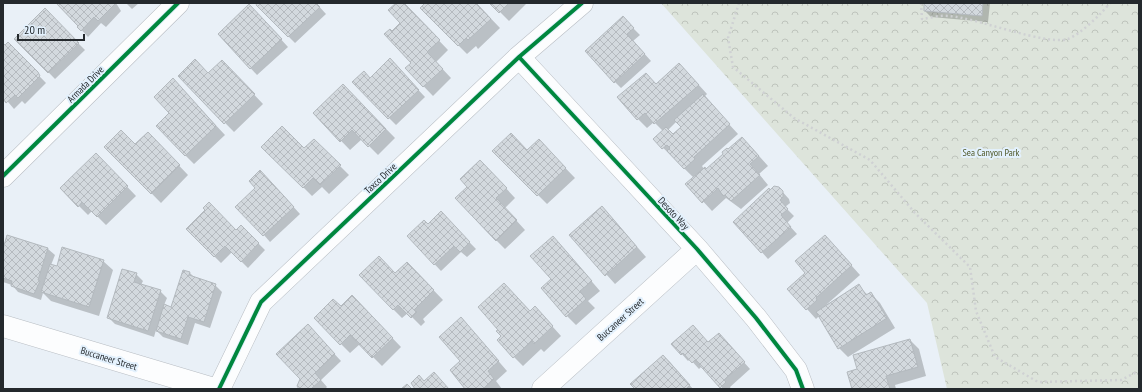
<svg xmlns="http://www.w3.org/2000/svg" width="1142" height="392" viewBox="0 0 1142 392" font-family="'PT Sans Narrow',sans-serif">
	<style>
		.forest { fill: url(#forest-crowns) }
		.shadow { fill: #0003; fill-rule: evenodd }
		.building { fill: url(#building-cross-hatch); stroke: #b3b9be }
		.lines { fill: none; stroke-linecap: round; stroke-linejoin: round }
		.minor-casing { stroke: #b8bdc3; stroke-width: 23 }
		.path { stroke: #cfd1d3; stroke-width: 2.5; stroke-dasharray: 2 3; stroke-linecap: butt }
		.minor { stroke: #fcfdfe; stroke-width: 22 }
		.cycleway-casing { stroke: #e3f1fd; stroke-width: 6 }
		.cycleway { stroke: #00873e; stroke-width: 4 }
		.labels { text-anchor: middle; stroke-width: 4; stroke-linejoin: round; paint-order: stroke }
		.street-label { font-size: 10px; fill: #24292d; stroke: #e3f1fd }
		.park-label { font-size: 10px; fill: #4e5727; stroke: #e3f1fd }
	</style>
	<defs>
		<pattern id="forest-crowns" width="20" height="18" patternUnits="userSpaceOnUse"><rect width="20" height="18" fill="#dde4db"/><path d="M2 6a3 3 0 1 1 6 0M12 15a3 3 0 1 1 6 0" fill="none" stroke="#bec4bc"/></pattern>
		<pattern id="building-cross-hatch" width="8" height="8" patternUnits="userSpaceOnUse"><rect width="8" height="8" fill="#d3d9de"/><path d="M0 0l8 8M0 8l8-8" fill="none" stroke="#b5babf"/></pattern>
	</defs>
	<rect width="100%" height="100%" fill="#e9f0f7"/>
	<!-- forest -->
	<path class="forest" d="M661 3H1139V389H947L927 303Z"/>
	<!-- shadow -->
	<path class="shadow" d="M57 3H116L121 11 106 27 101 23 88 37Z
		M126 3H139L132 9Z
		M259 3H316L326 14 295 43 257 5Z
		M398 3H403L448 50 436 62 451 78 433 96 406 68 412 63 392 32 402 23Z
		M426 3H476L500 28 478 49 476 46 467 54 421 8Z
		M491 3H527L509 21Z
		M925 3H990L988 22 931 17 925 11Z
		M45 10 85 50 55 79 16 39Z
		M256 12 288 47 257 75 219 34Z
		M629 24 640 35 633 41 651 61 621 88 615 82Z
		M3 44 5 46 8 44 46 83 25 104 22 101 14 109 3 96Z
		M396 66 425 97 396 125 353 82 370 79Z
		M231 70 263 104 234 132 179 76 208 75Z
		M688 73 707 94 704 97 738 134 702 166 704 169 706 170 751 147 768 166 759 174 768 185 741 209 726 198 712 211 687 184 694 178 654 139 663 131 654 122 647 128 638 119 656 85ZM677 121 683 127 674 135 668 130Z
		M182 89 225 135 194 164 185 155 171 113Z
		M352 94 395 138 378 155 362 139 350 150 314 113Z
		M148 133 188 175 161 203 106 147 135 146Z
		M314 140 349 175 329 194 322 187 312 196 263 147 304 150Z
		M548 150 575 178 547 204 494 151 527 152Z
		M96 154 136 196 106 225 92 211 88 215 61 188Z
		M489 170 515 198 505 208 525 230 505 249 496 240Z
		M267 178 300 214 270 242 264 235Z
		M779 188 789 199 790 203 785 207 794 216 787 223 797 234 768 259 735 222 770 191Z
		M441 213 476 249 467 257 461 252 441 271 408 236 428 225Z
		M611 217 646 257 615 284 571 235Z
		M241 226 265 250 248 268 232 252 221 263 187 229 236 231Z
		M8 236 48 249 55 255 51 265 57 267 103 261 113 270 99 316 51 301 43 293 41 300 18 292 12 285 3 282V252Z
		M834 246 860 275 826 305 858 286 868 295 870 293 880 303 895 328 848 357 839 348 819 316 816 319 789 289Z
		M562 247 600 291 588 301 595 308 576 325 567 316 552 279Z
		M183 271 190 273 195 278 215 285 222 292 210 328 195 323 188 345 163 337 156 330 154 337 115 324 109 318 136 274 143 281 141 285 160 291 167 298 164 305 172 308Z
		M416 272 443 300 423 319 425 322 421 326 408 313 402 318 393 309 395 274Z
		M352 296 401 347 382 366 360 344 350 353 315 318 341 308Z
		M531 312 544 317 561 336 544 352 541 349 523 366 514 357 503 336Z
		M470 328 507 371 496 381 502 389H467L461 361Z
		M314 332 341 361 321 380 327 387 325 389H300L301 379Z
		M910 340 919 349 926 376 895 385 896 389H853L858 370Z
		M725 341 750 369 730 387 731 389H723L702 366 699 369 690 359 688 361 673 344Z
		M663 356 670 362 693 389H636Z"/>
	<!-- building -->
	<path class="building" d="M56 3H114L115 4 98 21 94 17 81 31 77 27 78 26Z
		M257 3H316L320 7 288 37 256 5Z
		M396 3H404L440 40 427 52 443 69 423 87 405 68 411 63 384 34 390 29 392 31 400 23 388 10Z
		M425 3H476L491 19 468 40 466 38 458 46 420 8Z
		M489 3H509L499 13Z
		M924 3H983L982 16 924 11Z
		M249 4 282 39 250 69 218 34Z
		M45 8 79 43 48 73 14 39Z
		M623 16 634 28 627 34 645 54 614 83 585 51Z
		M8 42 38 72 40 76 18 98 15 95 6 103 3 99V43L5 45Z
		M390 58 419 90 388 119 352 82 364 71 370 78Z
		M195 59 208 73 222 60 255 94 224 124 178 76Z
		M679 63 699 85 654 124 645 113 637 120 617 97 646 73 656 84Z
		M173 78 216 126 185 156 156 126 169 113 154 97Z
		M343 84 386 129 368 147 352 130 340 142 313 113Z
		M703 94 730 124 694 157 695 159 684 169 667 151 670 148 667 145 662 149 653 139 666 127 673 134 681 127 674 120Z
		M282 126 304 148 314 139 341 165 320 185 313 178 303 188 261 147Z
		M121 130 135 144 148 132 180 165 151 194 104 147Z
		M511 133 527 150 539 139 566 168 537 196 492 151Z
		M742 137 759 156 750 164 760 175 731 201 725 195 723 196 718 188 702 203 685 184 705 167 706 169 723 154 722 152 727 148 728 149Z
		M96 153 128 186 97 217 82 202 78 207 60 188Z
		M480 160 507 188 496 198 517 220 496 241 455 198 467 187 460 179Z
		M260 170 294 207 263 236 235 207 255 188 249 181Z
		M774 186 779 187 783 191V197L780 200 788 209 781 215 791 227 761 253 733 222 769 188 770 190Z
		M209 202 236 230 241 225 259 243 241 262 225 246 214 257 186 229 205 210 203 208Z
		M602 206 637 247 605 276 569 235Z
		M441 211 470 242 460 252 454 246 434 265 407 236 424 220 428 224Z
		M7 235 48 248 38 280 40 281 34 294 11 286 12 281 3 278V249Z
		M825 235 852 265 816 298 817 300 806 310 787 289 805 273 795 261Z
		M553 236 592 281 580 291 586 299 566 317 541 288 551 279 530 256Z
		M62 247 104 260 89 307 41 292 50 264 57 266Z
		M379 256 395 273 407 262 434 290 414 310 417 312 411 318 398 305 393 310 359 275Z
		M122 269 137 273 134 282 161 290 148 331 107 318Z
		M183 270 190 272 189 275 216 284 204 322 188 317 181 339 156 331 164 304 171 307Z
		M504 283 530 311 535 306 553 326 534 344 532 341 513 358 497 340 501 336 496 331 498 330 478 307Z
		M859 284 866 295 871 292 887 318 838 349 816 312Z
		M352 295 393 338 372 358 350 335 340 345 314 318 333 299 341 306Z
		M461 317 499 361 488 371 494 379 483 389H465L450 370 460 361 439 337Z
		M308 324 335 354 315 373 321 380 311 389H299L297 386 300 379 276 354Z
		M693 325 708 342 719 333 745 362 724 380 726 382 720 388 695 360 692 363 683 353 681 355 671 344Z
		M910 339 918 367 886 376 890 389H852L847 372 857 369 853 355Z
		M663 355 690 385 686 389H635L630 384Z
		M434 372 449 389H415L411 383 419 375 424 381Z
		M407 384 412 389H401Z"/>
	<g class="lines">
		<defs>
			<path id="minor" d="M519 57 697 249 756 318 796 370 803 389
				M3 176 178 3
				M3 326 214 389
				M219 389 261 302 519 57 582 3
				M543 389 697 249"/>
		</defs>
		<!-- minor casing -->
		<use href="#minor" class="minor-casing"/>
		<!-- path -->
		<path class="path" d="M739 3 728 38 733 67 794 118 870 160 915 213 970 267 976 311 995 357 1038 382 1121 380 1139 371
			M921 3 922 19C930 18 940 15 949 16 977 18 1047 46 1068 39 1081 34 1102 13 1110 3"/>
		<!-- minor -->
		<use href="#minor" class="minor"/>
		<defs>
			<path id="cycleway" d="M519 57 697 249 756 318 796 370 803 389
				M3 176 178 3
				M219 389 261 302 519 57 582 3"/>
		</defs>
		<!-- cycleway casing -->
		<use href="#cycleway" class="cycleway-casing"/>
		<!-- cycleway -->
		<use href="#cycleway" class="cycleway"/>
	</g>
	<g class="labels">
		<!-- street labels -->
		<g class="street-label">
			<text transform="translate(85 84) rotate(-45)" y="4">Armada Drive</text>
			<text transform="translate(380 178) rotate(-43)" y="4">Taxco Drive</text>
			<text transform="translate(674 213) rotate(47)" y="4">Desoto Way</text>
			<text transform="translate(620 319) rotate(-42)" y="4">Buccaneer Street</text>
			<text transform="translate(109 358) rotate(17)" y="4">Buccaneer Street</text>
		</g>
		<!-- park labels -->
		<g class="park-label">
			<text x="991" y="156">Sea Canyon Park</text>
		</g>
	</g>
	<!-- border -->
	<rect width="1142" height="392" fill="none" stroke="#24292d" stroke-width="8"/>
	<!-- scale -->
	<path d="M18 34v6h66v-6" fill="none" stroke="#24292d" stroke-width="2"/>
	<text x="24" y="34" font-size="12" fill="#24292d" stroke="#e3f1fd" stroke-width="3" paint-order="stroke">20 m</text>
</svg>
